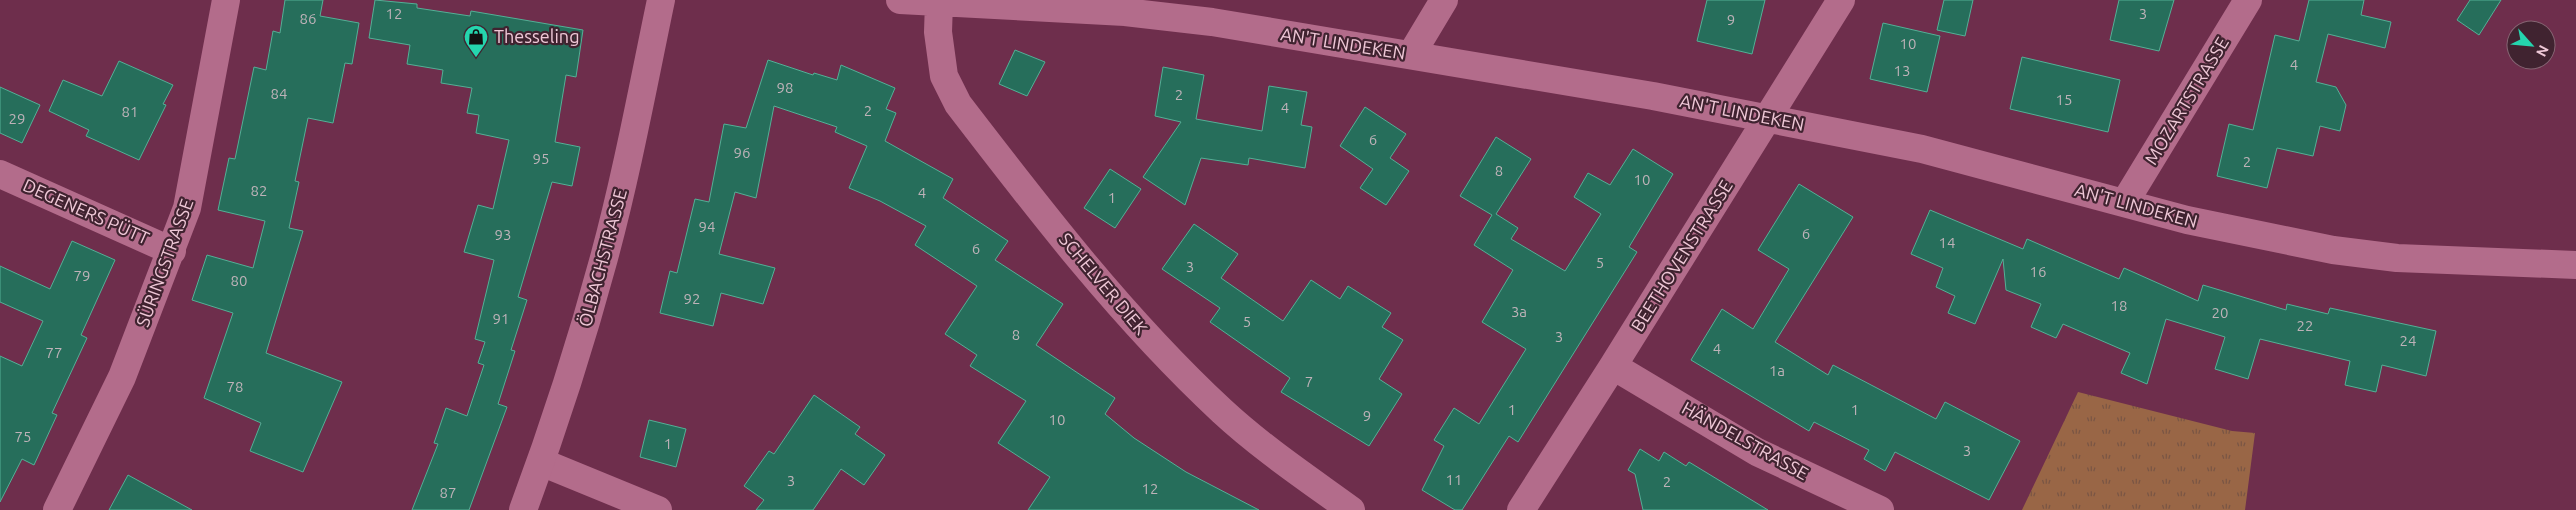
<svg xmlns="http://www.w3.org/2000/svg" width="2576" height="510" viewBox="0 0 2576 510" font-family="Ubuntu,sans-serif">
	<style>
		.grass { fill: url(#grass-tufts) }
		.building { fill: #266e5b; stroke: #53b096 }
		.lines { fill: none; stroke-linecap: round; stroke-linejoin: round }
		.minor { stroke: #b36c8b; stroke-width: 28 }
		.tertiary { stroke: #b36c8b; stroke-width: 28 }
		.labels { text-anchor: middle; stroke-width: 4.5; stroke-linejoin: round; paint-order: stroke }
		.number-label { font-size: 15px; fill: #bdb2b8 }
		.poi-label { font-size: 18px; fill: #efc8d7; stroke: #402330; text-anchor: start }
		.street-label { font-size: 18px; fill: #efc8d7; stroke: #402330 }
	</style>
	<defs>
		<pattern id="grass-tufts" width="24" height="20" patternUnits="userSpaceOnUse" patternTransform="scale(1.25)"><rect width="24" height="20" fill="#996646"/><path d="M3 7l-1-3M5 7V3M7 7l1-3M15 17l-1-3M17 17v-4M19 17l1-3" fill="none" stroke="#795544"/></pattern>
	</defs>
	<rect width="100%" height="100%" fill="#6e2e4c"/>
	<!-- grass -->
	<path class="grass" d="M2078 392 2232 431 2255 433 2245 510H2022Z"/>
	<!-- building -->
	<path class="building" d="M285 0H323L320 16 359 23 352 64 345 63 333 123 308 118 295 181 299 182 289 228 303 231 266 353 342 382 303 472 250 451 261 423 204 398 233 313 192 300 207 255 253 268 265 221 218 210 229 158 235 159 254 67 266 70 273 31 280 33Z
		M375 0 417 4V8L470 16 471 11 583 30 576 77 566 75 555 142 580 147 572 186 552 182 518 297 527 300 511 350 515 351 498 404 507 407 469 510H412L438 444 434 443 446 408 467 416 484 365 478 363 485 342 475 339 494 260 464 252 478 205 493 209 509 140 476 133 479 115 467 113 472 88 441 83 443 70 407 64 410 45 369 38Z
		M1707 0H1765L1752 54 1697 41Z
		M1944 0H1973L1965 36 1937 30Z
		M2119 0H2174L2159 51 2110 40Z
		M2309 0H2364L2361 15 2391 22 2385 48 2328 34 2316 82 2336 87 2346 105 2340 131 2320 126 2313 156 2277 148 2267 188 2217 176 2229 124 2253 130 2275 35 2299 41Z
		M2470 0H2501L2479 35 2457 20Z
		M1883 23 1940 36 1927 92 1870 79Z
		M1015 50 1045 62 1027 96 999 84Z
		M2022 57 2120 80 2108 132 2010 109Z
		M768 60 813 75 814 73 837 80 841 65 895 88 886 109 896 113 885 141 953 179 943 198 1008 241 995 260 1063 304 1036 345 1115 398 1105 414 1134 438 1186 472 1259 510H1028L1050 477 998 443 1026 401 970 366 977 355 945 334 977 286 915 245 926 226 880 201 849 188 867 146 835 132 837 127 774 106 756 198 735 192 719 254 775 268 763 304 721 293 713 326 660 313 670 271 677 273 695 199 709 202 724 124 746 128Z
		M119 61 173 85 163 104 166 105 139 160 86 136 89 130 49 111 63 80 102 96Z
		M1163 67 1204 75 1196 119 1262 131 1269 86 1307 92 1301 125 1312 127 1305 168 1249 158 1248 165 1201 158 1185 205 1143 177 1181 122 1155 116Z
		M0 87 40 105 22 143 0 133Z
		M1365 107 1406 134 1390 158 1409 171 1386 205 1360 188 1373 169 1340 146Z
		M1496 137 1531 159 1496 214 1518 228 1511 239 1565 271 1601 214 1574 197 1588 173 1610 185 1633 149 1673 174 1629 247 1637 252 1518 442 1509 436 1462 510H1455L1422 490 1444 446 1434 440 1454 408 1479 424 1526 349 1482 322 1513 270 1474 245 1492 215 1460 196Z
		M1110 169 1141 189 1115 228 1084 208Z
		M1799 184 1853 217 1775 342 1828 375 1833 365 1936 419 1945 402 2020 441 1989 500 1895 452 1885 471 1864 459 1869 450 1814 422 1809 431 1691 360 1722 309 1753 329 1789 269 1758 250Z
		M1930 210 2023 249 2027 239 2119 279 2124 268 2198 301 2203 285 2286 310 2287 304 2328 314 2330 308 2436 331 2426 376 2382 365 2376 392 2345 385 2350 361 2260 339 2248 379 2215 369 2225 337 2166 319 2147 384 2121 373 2130 353 2063 324 2056 338 2031 327 2041 304 2006 290 2003 259 1975 324 1948 313 1955 296 1936 287 1943 268 1911 254Z
		M1194 224 1238 254 1221 278 1283 321 1311 280 1340 299 1348 286 1391 313 1382 327 1403 340 1379 379 1402 394 1369 446 1281 392 1290 378 1210 322 1220 308 1162 269Z
		M72 241 115 260 81 335 87 338 52 413 57 415 34 465 22 459 0 502V356L22 366 43 321 0 302V266L50 289Z
		M814 395 860 427 855 434 885 455 864 485 841 469 813 510H756L764 500 744 486 769 451 774 454Z
		M649 420 686 429 676 467 640 457Z
		M1640 449 1659 461 1664 452 1686 466 1689 462 1768 510H1643L1635 474 1628 470Z
		M128 475 192 510H109Z"/>
	<g class="lines">
		<!-- minor -->
		<path class="minor" d="M900 0 1125 12 1212 22 1653 96 1922 149 2187 220 2333 250 2397 258 2576 265
			M939 2 938 32 944 76 958 104C1040 211 1123 319 1222 411 1262 448 1307 478 1351 510
			M1411 55 1444 0
			M0 174 172 251
			M2125 202 2248 0
			M1613 366 1757 452 1880 510
			M541 462 658 510
			M57 510 122 377 187 208 226 0
			M1521 510 1613 366 1841 0"/>
		<!-- tertiary -->
		<path class="tertiary" d="M523 510C554 427 581 343 604 258 627 173 643 86 661 0"/>
	</g>
	<!-- icons -->
	<defs>
		<symbol id="shop-pin" viewBox="-11 -11 22 30"><path d="M0 17L-7.5 6A9.5 9.5 0 1 1 7.5 6Z" fill="#25d5ae" stroke="#402330"/><path d="M-5-2.5h2.3a2.7 3.5 0 0 1 5.4 0H5L5.5 6h-11ZM-1.5-2.5h3a1.5 2.3 0 0 0-3 0Z" fill="#111"/></symbol>
	</defs>
	<g fill-rule="evenodd">
		<use href="#shop-pin" x="462" y="23" width="28" height="38"/>
	</g>
	<g class="labels">
		<!-- number labels -->
		<g class="number-label">
			<text x="394" y="19">12</text>
			<text x="2143" y="19">3</text>
			<text x="308" y="24">86</text>
			<text x="1731" y="25">9</text>
			<text x="1908" y="49">10</text>
			<text x="2294" y="70">4</text>
			<text x="1902" y="76">13</text>
			<text x="785" y="93">98</text>
			<text x="279" y="99">84</text>
			<text x="1179" y="100">2</text>
			<text x="2064" y="105">15</text>
			<text x="1285" y="113">4</text>
			<text x="868" y="116">2</text>
			<text x="130" y="117">81</text>
			<text x="17" y="124">29</text>
			<text x="1373" y="145">6</text>
			<text x="742" y="158">96</text>
			<text x="541" y="164">95</text>
			<text x="2247" y="167">2</text>
			<text x="1499" y="176">8</text>
			<text x="1642" y="185">10</text>
			<text x="259" y="196">82</text>
			<text x="922" y="198">4</text>
			<text x="1112" y="203">1</text>
			<text x="707" y="232">94</text>
			<text x="1806" y="239">6</text>
			<text x="503" y="240">93</text>
			<text x="1947" y="248">14</text>
			<text x="976" y="254">6</text>
			<text x="1600" y="268">5</text>
			<text x="1190" y="272">3</text>
			<text x="2038" y="277">16</text>
			<text x="82" y="281">79</text>
			<text x="239" y="286">80</text>
			<text x="692" y="304">92</text>
			<text x="2119" y="311">18</text>
			<text x="1519" y="317">3a</text>
			<text x="2220" y="318">20</text>
			<text x="501" y="324">91</text>
			<text x="1247" y="327">5</text>
			<text x="2305" y="331">22</text>
			<text x="1016" y="340">8</text>
			<text x="1559" y="342">3</text>
			<text x="2408" y="346">24</text>
			<text x="1717" y="354">4</text>
			<text x="54" y="358">77</text>
			<text x="1777" y="376">1a</text>
			<text x="1309" y="387">7</text>
			<text x="235" y="392">78</text>
			<text x="1512" y="415">1</text>
			<text x="1855" y="415">1</text>
			<text x="1367" y="421">9</text>
			<text x="1057" y="425">10</text>
			<text x="23" y="442">75</text>
			<text x="668" y="449">1</text>
			<text x="1967" y="456">3</text>
			<text x="1454" y="485">11</text>
			<text x="791" y="486">3</text>
			<text x="1667" y="487">2</text>
			<text x="1150" y="494">12</text>
			<text x="448" y="498">87</text>
		</g>
		<!-- poi labels -->
		<g class="poi-label">
			<text x="494" y="43">Thesseling</text>
		</g>
		<!-- street labels -->
		<g class="street-label">
			<text transform="translate(1343 44) rotate(9)" y="6">AN'T LINDEKEN</text>
			<text transform="translate(2187 101) rotate(-59)" y="6">MOZARTSTRASSE</text>
			<text transform="translate(1742 113) rotate(11)" y="6">AN'T LINDEKEN</text>
			<text transform="translate(2136 206) rotate(15)" y="6">AN'T LINDEKEN</text>
			<text transform="translate(86 212) rotate(24)" y="6">DEGENERS PÜTT</text>
			<text transform="translate(1682 256) rotate(-58)" y="6">BEETHOVENSTRASSE</text>
			<text transform="translate(603 258) rotate(-75)" y="6">ÖLBACHSTRASSE</text>
			<text transform="translate(165 263) rotate(-70)" y="6">SÜRINGSTRASSE</text>
			<text transform="translate(1103 284) rotate(50)" y="6">SCHELVER DIEK</text>
			<text transform="translate(1745 441) rotate(29)" y="6">HÄNDELSTRASSE</text>
		</g>
	</g>
	<!-- north arrow -->
	<g transform="translate(2531 45) rotate(117)"><circle r="24" fill="#402330" stroke="#866573"/>
	<path d="M0-4L9 19L0 12L-9 19Z" fill="#25d5ae"/>
	<text y="-8" font-size="14" font-weight="bold" text-anchor="middle" fill="#efc8d7">N</text>
	</g>
</svg>
